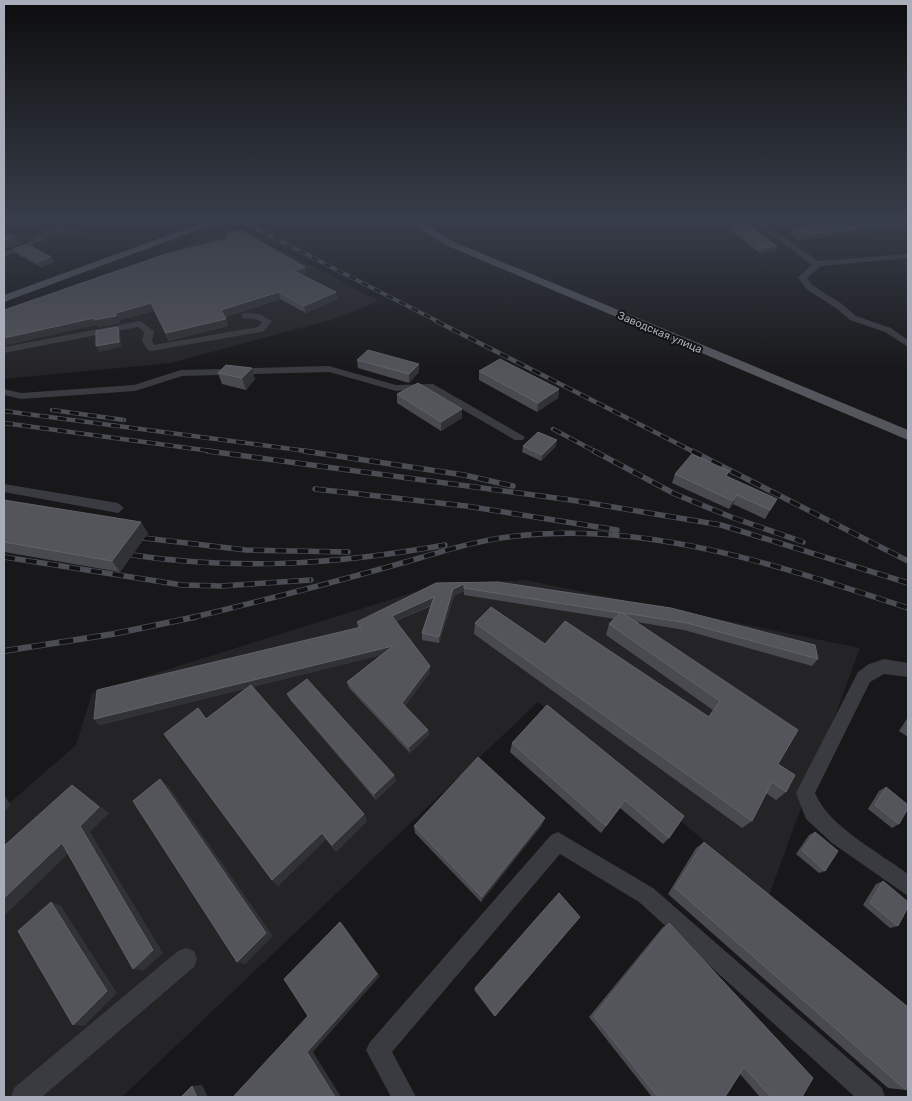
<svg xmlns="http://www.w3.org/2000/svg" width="912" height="1101" viewBox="0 0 912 1101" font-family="Rubik,sans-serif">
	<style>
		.built { fill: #242427 }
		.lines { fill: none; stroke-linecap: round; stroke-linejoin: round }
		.minor { fill: #3a3b41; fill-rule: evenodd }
		.major { fill: #54565e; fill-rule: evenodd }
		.rail-far3-casing { stroke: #4b4d54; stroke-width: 4 }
		.rail-far2-casing { stroke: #4b4d54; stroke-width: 4.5 }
		.rail-far1-casing { stroke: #4b4d54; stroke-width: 5.5 }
		.rail-casing { stroke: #4b4d54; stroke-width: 6 }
		.rail-far3 { stroke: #131315; stroke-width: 2.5; stroke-dasharray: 7; stroke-linecap: butt }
		.rail-far2 { stroke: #131315; stroke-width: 3; stroke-dasharray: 9; stroke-linecap: butt }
		.rail-far1 { stroke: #131315; stroke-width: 4; stroke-dasharray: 11; stroke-linecap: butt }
		.rail { stroke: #131315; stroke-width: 4.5; stroke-dasharray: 14; stroke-linecap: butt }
		.wall { fill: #494a4f }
		.shaded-wall { fill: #313235 }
		.building { fill: #54555b; stroke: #61636a }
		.labels { text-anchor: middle; stroke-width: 4; stroke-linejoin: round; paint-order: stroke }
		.far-street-label { font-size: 11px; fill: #a9aeba; stroke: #131315 }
	</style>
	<rect width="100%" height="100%" fill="#18181a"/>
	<!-- built -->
	<path class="built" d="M238 228 379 301 334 319 171 363 4 379V310Z
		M525 580 860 648 769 895 538 702 122 1097H4V808L76 745 92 693 437 585Z"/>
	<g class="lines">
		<!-- minor -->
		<path class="minor" d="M10 219H22L4 225V221Z
			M750 219H759L818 261 908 254V258L821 266 807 278 812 285 842 304 856 316 891 328 908 340V347L885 332 850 320 836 308 806 289 798 277 812 265Z
			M59 226 85 235 81 237 62 231C41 239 28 251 4 256V252L26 244 41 233Z
			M245 313 259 314 272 321 264 331 261 332 151 351 148 350 142 341 144 332 138 327 4 353V347L140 321 154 331 152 341 154 345 258 327 262 322 255 319 242 318V314Z
			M329 366 396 385 433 384 525 437 523 440H515L427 389 396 391 329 372 182 376 135 391 21 399 4 395V389L21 393 134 385 181 370Z
			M4 484 118 503 124 508 118 513 4 492Z
			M884 659 908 663V677L884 674 870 682 815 793C828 826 880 853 908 874V896L832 843 806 819 796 793 858 672 869 664Z
			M558 832 653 888 882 1088 885 1097H855L639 902 560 854 392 1052 416 1097H391L366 1050 370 1042 551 835Z
			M186 948 194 951 197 959 194 967 42 1097H11L14 1088 178 951Z"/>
		<!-- major -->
		<path class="major" d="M213 219H227L4 302V295Z
			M412 219H422L431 228 454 242 908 430V440L448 246 425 232Z"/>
		<defs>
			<path id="rail-far3" d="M237 219 439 322"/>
			<path id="rail-far2" d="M436 321 694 452
				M52 410 124 420
				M4 411 314 452
				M4 423 218 452
				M553 429 596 452"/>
			<path id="rail-far1" d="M208 451 571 500 721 525 908 583
				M304 451 464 475 513 486
				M594 451 675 494 731 517 803 542
				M692 451 908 561
				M315 489 466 506 617 530
				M144 538 246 550 348 552
				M132 555C240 571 338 564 445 545
				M4 557 182 585 221 586 311 580
				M190 618C258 602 327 584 395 565 435 554 475 540 516 536 650 521 783 567 908 608"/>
			<path id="rail" d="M4 651 113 634 195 617"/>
		</defs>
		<!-- rail-far3 casing -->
		<use href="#rail-far3" class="rail-far3-casing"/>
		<!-- rail-far2 casing -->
		<use href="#rail-far2" class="rail-far2-casing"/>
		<!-- rail-far1 casing -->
		<use href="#rail-far1" class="rail-far1-casing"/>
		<!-- rail casing -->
		<use href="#rail" class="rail-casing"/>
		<!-- rail-far3 -->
		<use href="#rail-far3" class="rail-far3"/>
		<!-- rail-far2 -->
		<use href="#rail-far2" class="rail-far2"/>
		<!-- rail-far1 -->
		<use href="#rail-far1" class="rail-far1"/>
		<!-- rail -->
		<use href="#rail" class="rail"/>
	</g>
	<!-- wall -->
	<path class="wall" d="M776 219H841L779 226 774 223Z
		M908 219V230L900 231 897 229 799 240 790 233 792 228Z
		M733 224 775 251 760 253 731 230Z
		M14 249 51 257 54 262 41 267 17 254Z
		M306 274 303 275 336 292 337 299 306 313 280 299 225 317 228 326 169 341 154 311 119 320 120 323 98 327 97 325 4 310Z
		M357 360 419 372 409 383 358 368Z
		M479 371 559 389 558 398 537 412 479 380Z
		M218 373 255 379 246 390 222 384Z
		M397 394 462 409V418L441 431 397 403Z
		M523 446H556L541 461 522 452Z
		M675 474 727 476 777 499 765 519 733 504 729 509 672 483Z
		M4 500 148 533 120 572 4 552Z
		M436 583 671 608 818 659 812 666 684 630 637 622 798 730 778 764 786 792 776 800 766 793 752 821 742 828 474 634 475 623 545 644 708 717 713 710 606 635 609 624 615 619 464 595V591L454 596 439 643 422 640V633L431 606 396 621 430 672 405 706 428 730 429 735 410 753 349 688 347 682 381 655 252 687 364 814 367 821 336 852 326 839 278 886 272 880 206 719 246 688 100 725 94 719 358 628 357 622Z
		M287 694 394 775 396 781 376 800 291 701Z
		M547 705 669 838 663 844 620 808 601 833 510 752 512 743Z
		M908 717V737L899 731Z
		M886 787 899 824 892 828 868 809 879 791Z
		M542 825 481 902 415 833 414 826Z
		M815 832 825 871 819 873 796 854 809 835Z
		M704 842 906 1090 888 1088 668 894 696 848Z
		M883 881 898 926 890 928 863 905 876 884Z
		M669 923 802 1097H760L740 1074 725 1097H652L589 1017 662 928Z
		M475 988 495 1016H494L474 990Z"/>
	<!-- shaded-wall -->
	<path class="shaded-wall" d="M800 219H841L779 226 781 221Z
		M900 224 897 229 799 240 802 235Z
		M903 226H908V230L900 231Z
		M16 236 20 244 7 249 4 243V241Z
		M777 246 775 251 760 253 762 248Z
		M51 257 54 262 41 267 38 262Z
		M305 267 306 274 296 278 294 271Z
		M279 292 280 299 223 317 221 310Z
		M336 292 337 299 306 313 304 306Z
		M151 303 154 311 119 320 120 323 98 327 97 325 4 346V338L94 318Z
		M226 319 228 326 169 341 166 333Z
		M118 327 120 332 121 347 99 352 96 346Z
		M419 364V372L409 383V374Z
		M252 368 255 379 246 390 242 378Z
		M559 389 558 398 537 412 538 403Z
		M462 409V418L441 431V422Z
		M557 440 556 446 541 461 542 455Z
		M737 495 733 504 729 509 733 501Z
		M141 522 148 533 120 572 112 561Z
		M464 584V591L454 596 439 643V637L453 589Z
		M434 597V604L393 622 392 616Z
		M393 646 394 652 100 725 94 719Z
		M430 666V672L403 709 402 703Z
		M428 730 429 735 410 753 409 747Z
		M394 775 396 781 376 800 374 794Z
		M160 779 169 787 273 936 245 964 237 962Z
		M72 785 82 792 109 813 90 832 163 953 143 971 133 969 80 826Z
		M4 795 11 805 4 811Z
		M364 814 367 821 336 852 332 845Z
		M545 818 542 825 481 902 482 897Z
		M322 833 326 839 278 886 272 880Z
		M62 843 73 849 4 916V898Z
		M51 902 61 906 117 993 84 1026 73 1025Z
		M340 922 344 926 380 976 313 1052 341 1097H335L307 1052Z
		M202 1085 208 1097H197L192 1086Z"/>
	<!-- building -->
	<path class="building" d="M778 219H800L781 221Z
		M852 219H908V226H903L900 224 802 235 792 228Z
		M747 223 777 246 762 248 733 224Z
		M240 230 305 267 294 271 336 292 304 306 279 292 221 310 226 319 166 333 151 303 116 313V316L94 320V318L4 338V310L166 254 227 239 228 234Z
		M11 234 16 236 4 241V236Z
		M27 244 51 257 38 262 14 249Z
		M118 327 119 342 96 346V331Z
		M368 350 419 364 409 374 357 360Z
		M500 359 559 389 538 403 479 371Z
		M226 365 252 368 242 378 218 373Z
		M418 383 462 409 441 422 397 394Z
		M538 432 557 440 542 455 523 446Z
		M692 454 729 471 726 476 777 499 770 510 737 495 733 501 675 474Z
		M4 500 141 522 112 561 4 542Z
		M498 582 671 608 815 645 818 659 687 623 624 613 621 612V613L464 588V584L453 589 439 637 422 633 434 597 392 616 430 666 402 703 428 730 409 747 347 682 393 646 94 719 97 690 361 627 357 622 436 583Z
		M491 607 545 644 565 621 709 717 720 701 609 624 621 612 798 730 778 764 795 775 786 792 772 782 752 821 475 623Z
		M307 679 394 775 374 794 287 694Z
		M251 685 364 814 332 845 322 833 272 880 164 734 198 708 206 719Z
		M547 705 684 816 669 838 625 800 606 826 512 743Z
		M478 757 545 818 482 897 414 826Z
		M160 779 266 933 237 962 133 801Z
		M72 785 99 807 80 826 153 950 133 969 62 843 4 898V846Z
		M886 787 908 805V808L899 824 875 805Z
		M815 832 838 851 825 871 802 850Z
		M704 842 908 1007V1082L906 1090 675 888Z
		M883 881 908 902V907L898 926 870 903Z
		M559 893 580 917 495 1016 475 988Z
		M51 902 107 991 73 1025 18 931Z
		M340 922 377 974 307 1052 335 1097H234V1096L308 1016 284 979Z
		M669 923 813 1078 802 1097H771L744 1067 725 1097H658L594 1016Z
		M192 1086 197 1097H181Z"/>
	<!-- sky -->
	<linearGradient id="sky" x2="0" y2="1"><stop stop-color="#0d0d0e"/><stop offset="0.59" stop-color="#373d49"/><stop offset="1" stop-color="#373d49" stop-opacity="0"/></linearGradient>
	<rect width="912" height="373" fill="url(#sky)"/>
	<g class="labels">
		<!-- far-street labels -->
		<g class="far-street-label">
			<text transform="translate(660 332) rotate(23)" y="4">Заводская улица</text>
		</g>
	</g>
	<!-- border -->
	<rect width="912" height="1101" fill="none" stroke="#a9aeba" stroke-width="10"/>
</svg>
